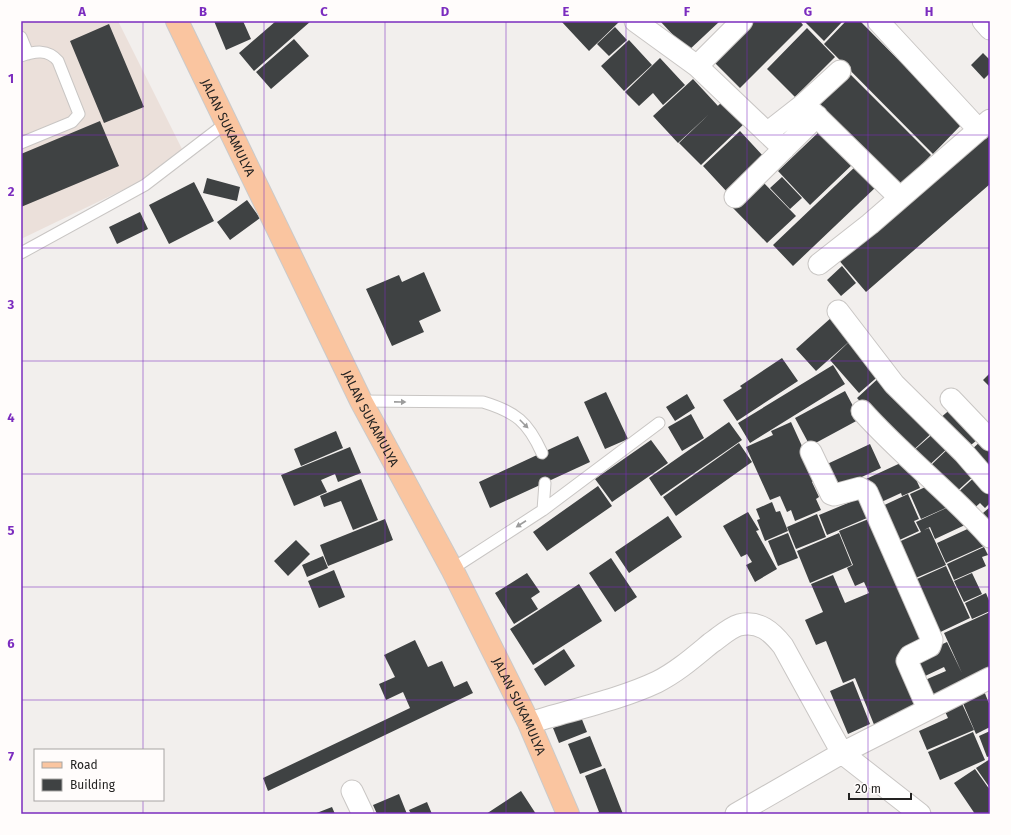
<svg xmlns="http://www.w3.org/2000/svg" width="1011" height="835" viewBox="0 0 1011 835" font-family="'Fira Sans',sans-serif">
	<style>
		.built { fill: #ebe0da }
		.building { fill: #3f4243 }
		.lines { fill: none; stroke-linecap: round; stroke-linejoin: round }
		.service-casing { stroke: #c9c6c4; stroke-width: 13 }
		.minor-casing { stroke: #c9c6c4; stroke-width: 23 }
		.primary-casing { stroke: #cacaca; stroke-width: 24 }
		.service { stroke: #fff; stroke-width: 11 }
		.minor { stroke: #fff; stroke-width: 21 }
		.primary { stroke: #fac5a0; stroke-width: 22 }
		.oneway { fill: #9c9c9c }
		.grid { fill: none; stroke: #7b2cbf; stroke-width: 1; stroke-opacity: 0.55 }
		.labels { text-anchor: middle; stroke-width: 4; stroke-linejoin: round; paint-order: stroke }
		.street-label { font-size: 13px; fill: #242322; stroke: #fffcfb }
		.neatline { fill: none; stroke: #7b2cbf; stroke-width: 1.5 }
		.grid-label { font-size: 13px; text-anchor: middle; font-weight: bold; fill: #7b2cbf }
	</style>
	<rect width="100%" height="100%" fill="#f2efed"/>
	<!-- built -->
	<path class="built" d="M21 21H118L187 159 21 239Z"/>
	<!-- building -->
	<path class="building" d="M214 21H243L251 39 226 50Z
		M276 21H311L254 71 239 53Z
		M561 21H620L589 51Z
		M660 21H720L688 51Z
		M750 21H800L803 25 740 88 712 60Z
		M804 21H843L824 41Z
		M846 21H860L962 124 933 154 824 44Z
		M109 24 144 107 104 123 70 41Z
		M615 27 627 40 609 56 597 44Z
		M807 28 835 57 795 97 767 69Z
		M294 39 309 56 271 89 256 72Z
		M629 40 652 65 624 91 601 66Z
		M983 53 990 60V73L984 79 971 65Z
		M660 58 685 85 663 105 653 93 639 106 625 92Z
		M846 70 931 155 899 188 813 103Z
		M693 79 718 106 678 143 653 116Z
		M724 100 745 123 701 165 679 143Z
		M100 121 119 166 21 207V154Z
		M990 125V184L866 292 837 258Z
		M823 128 855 162 810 205 778 171Z
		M740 131 765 158 728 193 703 166Z
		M857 165 877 186 793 266 773 245Z
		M782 177 802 198 790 209 770 188Z
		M207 178 240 187 237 201 203 193Z
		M762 181 796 216 767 243 733 208Z
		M194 182 214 221 169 244 149 205Z
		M247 200 260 218 230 240 217 222Z
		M140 212 148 229 117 244 109 227Z
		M842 266 856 283 841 296 827 280Z
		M424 272 441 311 419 321 424 332 392 346 366 289 399 275 402 282Z
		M832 317 852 339 816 371 796 349Z
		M852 339 882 373 859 393 830 360Z
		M782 358 798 381 737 421 723 400 742 388 740 386Z
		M833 365 845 384 750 443 738 423Z
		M990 373V387L983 380Z
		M883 374 934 431 908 455 857 398Z
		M845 391 860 419 810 446 795 418Z
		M606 392 628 439 605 449 584 402Z
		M687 394 695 408 675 421 666 407Z
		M953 407 982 436 966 449 939 419Z
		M691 414 704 438 682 451 668 427Z
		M729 422 742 440 661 496 649 478Z
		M791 422 817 479 812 482 819 497 816 499 821 510 795 521 791 510 787 512 780 496 770 500 746 447 773 435 771 431Z
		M336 431 343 448 301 466 294 449Z
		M936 431 950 446 925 469 911 453Z
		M578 436 590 462 490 508 479 482Z
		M984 438 990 445V472L968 453Z
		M651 440 668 463 612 502 595 479Z
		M739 443 752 462 676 516 663 497Z
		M870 444 881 468 836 489 825 465Z
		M952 445 977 473 953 495 928 468Z
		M350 447 361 473 338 482 335 474 321 480 327 492 294 506 281 475Z
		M907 460 920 488 902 496 901 493 877 504 866 479Z
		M978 474 990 487V503L985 508 980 503 970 512 955 495Z
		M361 479 378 520 353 530 341 501 324 507 320 496Z
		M932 484 950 506 921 519 910 494Z
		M598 486 612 506 547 551 533 532Z
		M908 494 919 519 914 521 919 531 893 543 878 508Z
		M860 498 867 518 827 535 819 515Z
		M772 502 776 512 780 511 788 531 765 541 757 520 760 519 756 509Z
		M955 504 965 525 935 539 930 527 924 530 929 528 946 565 911 580 894 544 921 532 916 522Z
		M990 507V535L976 519Z
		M748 512 759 530 756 531 777 569 755 582 746 565 752 562 747 554 741 557 723 526Z
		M817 514 826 537 796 549 787 527Z
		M668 516 682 537 629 573 615 552Z
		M876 516 929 644 905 654 920 708 875 727 855 678 843 683 826 641 816 645 805 620 823 612 811 584 833 575 845 603 869 593 864 582 855 586 847 568 853 565 839 531Z
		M385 519 393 540 328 566 320 545Z
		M974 526 984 546 946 563 937 543Z
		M788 533 798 558 778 566 768 541Z
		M839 533 852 565 810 583 797 551Z
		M296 540 310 554 288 576 274 561Z
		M984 547 988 555 982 557 986 566 954 580 947 564Z
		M323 556 328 568 307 577 302 565Z
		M611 558 637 597 615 612 589 573Z
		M946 566 970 618 932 636 908 583Z
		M334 570 345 597 319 608 308 581Z
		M527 573 540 592 531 598 538 609 514 624 495 593Z
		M972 573 982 594 964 602 954 581Z
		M579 584 602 621 533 665 510 629Z
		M986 593 990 603V611L972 619 965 603Z
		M990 612V672L934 699 925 680 946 671 944 667 921 678 912 658 947 642 962 673 944 633Z
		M415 640 428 667 442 661 454 687 467 681 473 693 268 791 263 778 410 708 403 692 386 700 379 684 395 677 384 655Z
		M564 649 575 666 545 686 534 669Z
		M853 681 870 724 848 734 830 691Z
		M984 691 990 706V727L976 734 962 701Z
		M959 697 974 730 927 750 919 731 948 718 942 705Z
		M581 717 587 732 559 743 553 728Z
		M990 731V756L987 757 979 736Z
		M973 732 985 760 940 780 928 752Z
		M590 736 602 766 580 774 568 744Z
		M990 759V788L976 768Z
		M605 768 619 804 623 814H594L599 812 585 776Z
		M975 769 990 790V814H975L954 783Z
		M521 791 536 814H486Z
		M399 794 407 814H377L373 805Z
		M427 802 432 814H411L409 810Z
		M332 807 335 814H314Z"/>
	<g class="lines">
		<defs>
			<path id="service" d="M21 37 28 54
				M21 56C35 51 48 49 58 61L79 114 72 122 21 143
				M21 253 145 185 226 123
				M361 401 483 402C516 412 528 422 542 453
				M543 510 659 423
				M452 569 543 510 545 483"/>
			<path id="minor" d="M635 21 697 66 784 149
				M878 21 979 130
				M983 21 990 29
				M697 66 742 21
				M804 104 900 198
				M767 133 804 104 840 71
				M735 197 817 116
				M819 264 870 224 990 120
				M838 311 894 384 964 453 990 483
				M951 399 990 440
				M862 411C902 456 950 492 990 537
				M811 452 831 494 834 495 860 488 867 492 932 640 930 646 910 656 907 661 928 709
				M529 723C570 710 619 700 657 682 677 672 694 657 711 643 720 637 729 628 739 625 759 620 772 632 783 646L842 753 920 814
				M352 791 363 814
				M736 814 842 753 990 678"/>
			<g id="primary">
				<path id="s1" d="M177 21 361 401 452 569 529 723 568 814"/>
			</g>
		</defs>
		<!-- service casing -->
		<use href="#service" class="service-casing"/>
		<!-- minor casing -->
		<use href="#minor" class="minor-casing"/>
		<!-- primary casing -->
		<use href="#primary" class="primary-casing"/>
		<!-- service -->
		<use href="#service" class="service"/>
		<!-- minor -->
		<use href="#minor" class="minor"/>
		<!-- primary -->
		<use href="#primary" class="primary"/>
	</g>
	<!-- one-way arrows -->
	<defs><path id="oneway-solid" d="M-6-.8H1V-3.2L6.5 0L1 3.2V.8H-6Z"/></defs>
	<g class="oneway">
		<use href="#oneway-solid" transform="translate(400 402) rotate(1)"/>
		<use href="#oneway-solid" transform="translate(524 424) rotate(45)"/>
		<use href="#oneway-solid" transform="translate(521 524) rotate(147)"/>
	</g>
	<!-- grid -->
	<path class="grid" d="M143 21V750M264 21V814M385 21V814M506 21V814M626 21V814M747 21V814M868 21V814M21 135H990M21 248H990M21 361H990M21 474H990M21 587H990M21 700H990M143 800V814"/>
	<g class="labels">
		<!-- street labels -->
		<g class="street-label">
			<text dy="5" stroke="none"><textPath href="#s1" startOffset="118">JALAN SUKAMULYA</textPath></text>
			<text dy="5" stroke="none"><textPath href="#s1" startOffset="442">JALAN SUKAMULYA</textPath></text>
			<text dy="5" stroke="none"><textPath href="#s1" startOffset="766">JALAN SUKAMULYA</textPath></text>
		</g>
	</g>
	<!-- border -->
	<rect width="1011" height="835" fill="none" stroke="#fffcfb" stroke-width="44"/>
	<!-- legend -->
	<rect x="34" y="749" width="130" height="52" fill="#fffcfb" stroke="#a7a5a4"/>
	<rect x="42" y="762" width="20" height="6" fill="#fac5a0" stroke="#a7a5a4"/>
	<text x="70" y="769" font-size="12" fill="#242322">Road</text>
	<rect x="42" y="779" width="20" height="12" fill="#3f4243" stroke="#a7a5a4"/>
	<text x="70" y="789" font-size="12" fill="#242322">Building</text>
	<!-- scale -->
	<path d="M849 793v6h62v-6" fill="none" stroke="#242322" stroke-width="2"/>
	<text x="855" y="793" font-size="12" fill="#242322" stroke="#fffcfb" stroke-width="3" paint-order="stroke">20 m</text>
	<rect x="22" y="22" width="967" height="791" class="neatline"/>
	<g class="grid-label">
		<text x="82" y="16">A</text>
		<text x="203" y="16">B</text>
		<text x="324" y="16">C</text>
		<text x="445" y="16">D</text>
		<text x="566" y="16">E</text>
		<text x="687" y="16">F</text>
		<text x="808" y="16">G</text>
		<text x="929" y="16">H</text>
		<text x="11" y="83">1</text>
		<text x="11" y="196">2</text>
		<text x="11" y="309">3</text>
		<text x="11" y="422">4</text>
		<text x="11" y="535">5</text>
		<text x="11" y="648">6</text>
		<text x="11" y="761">7</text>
	</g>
</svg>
